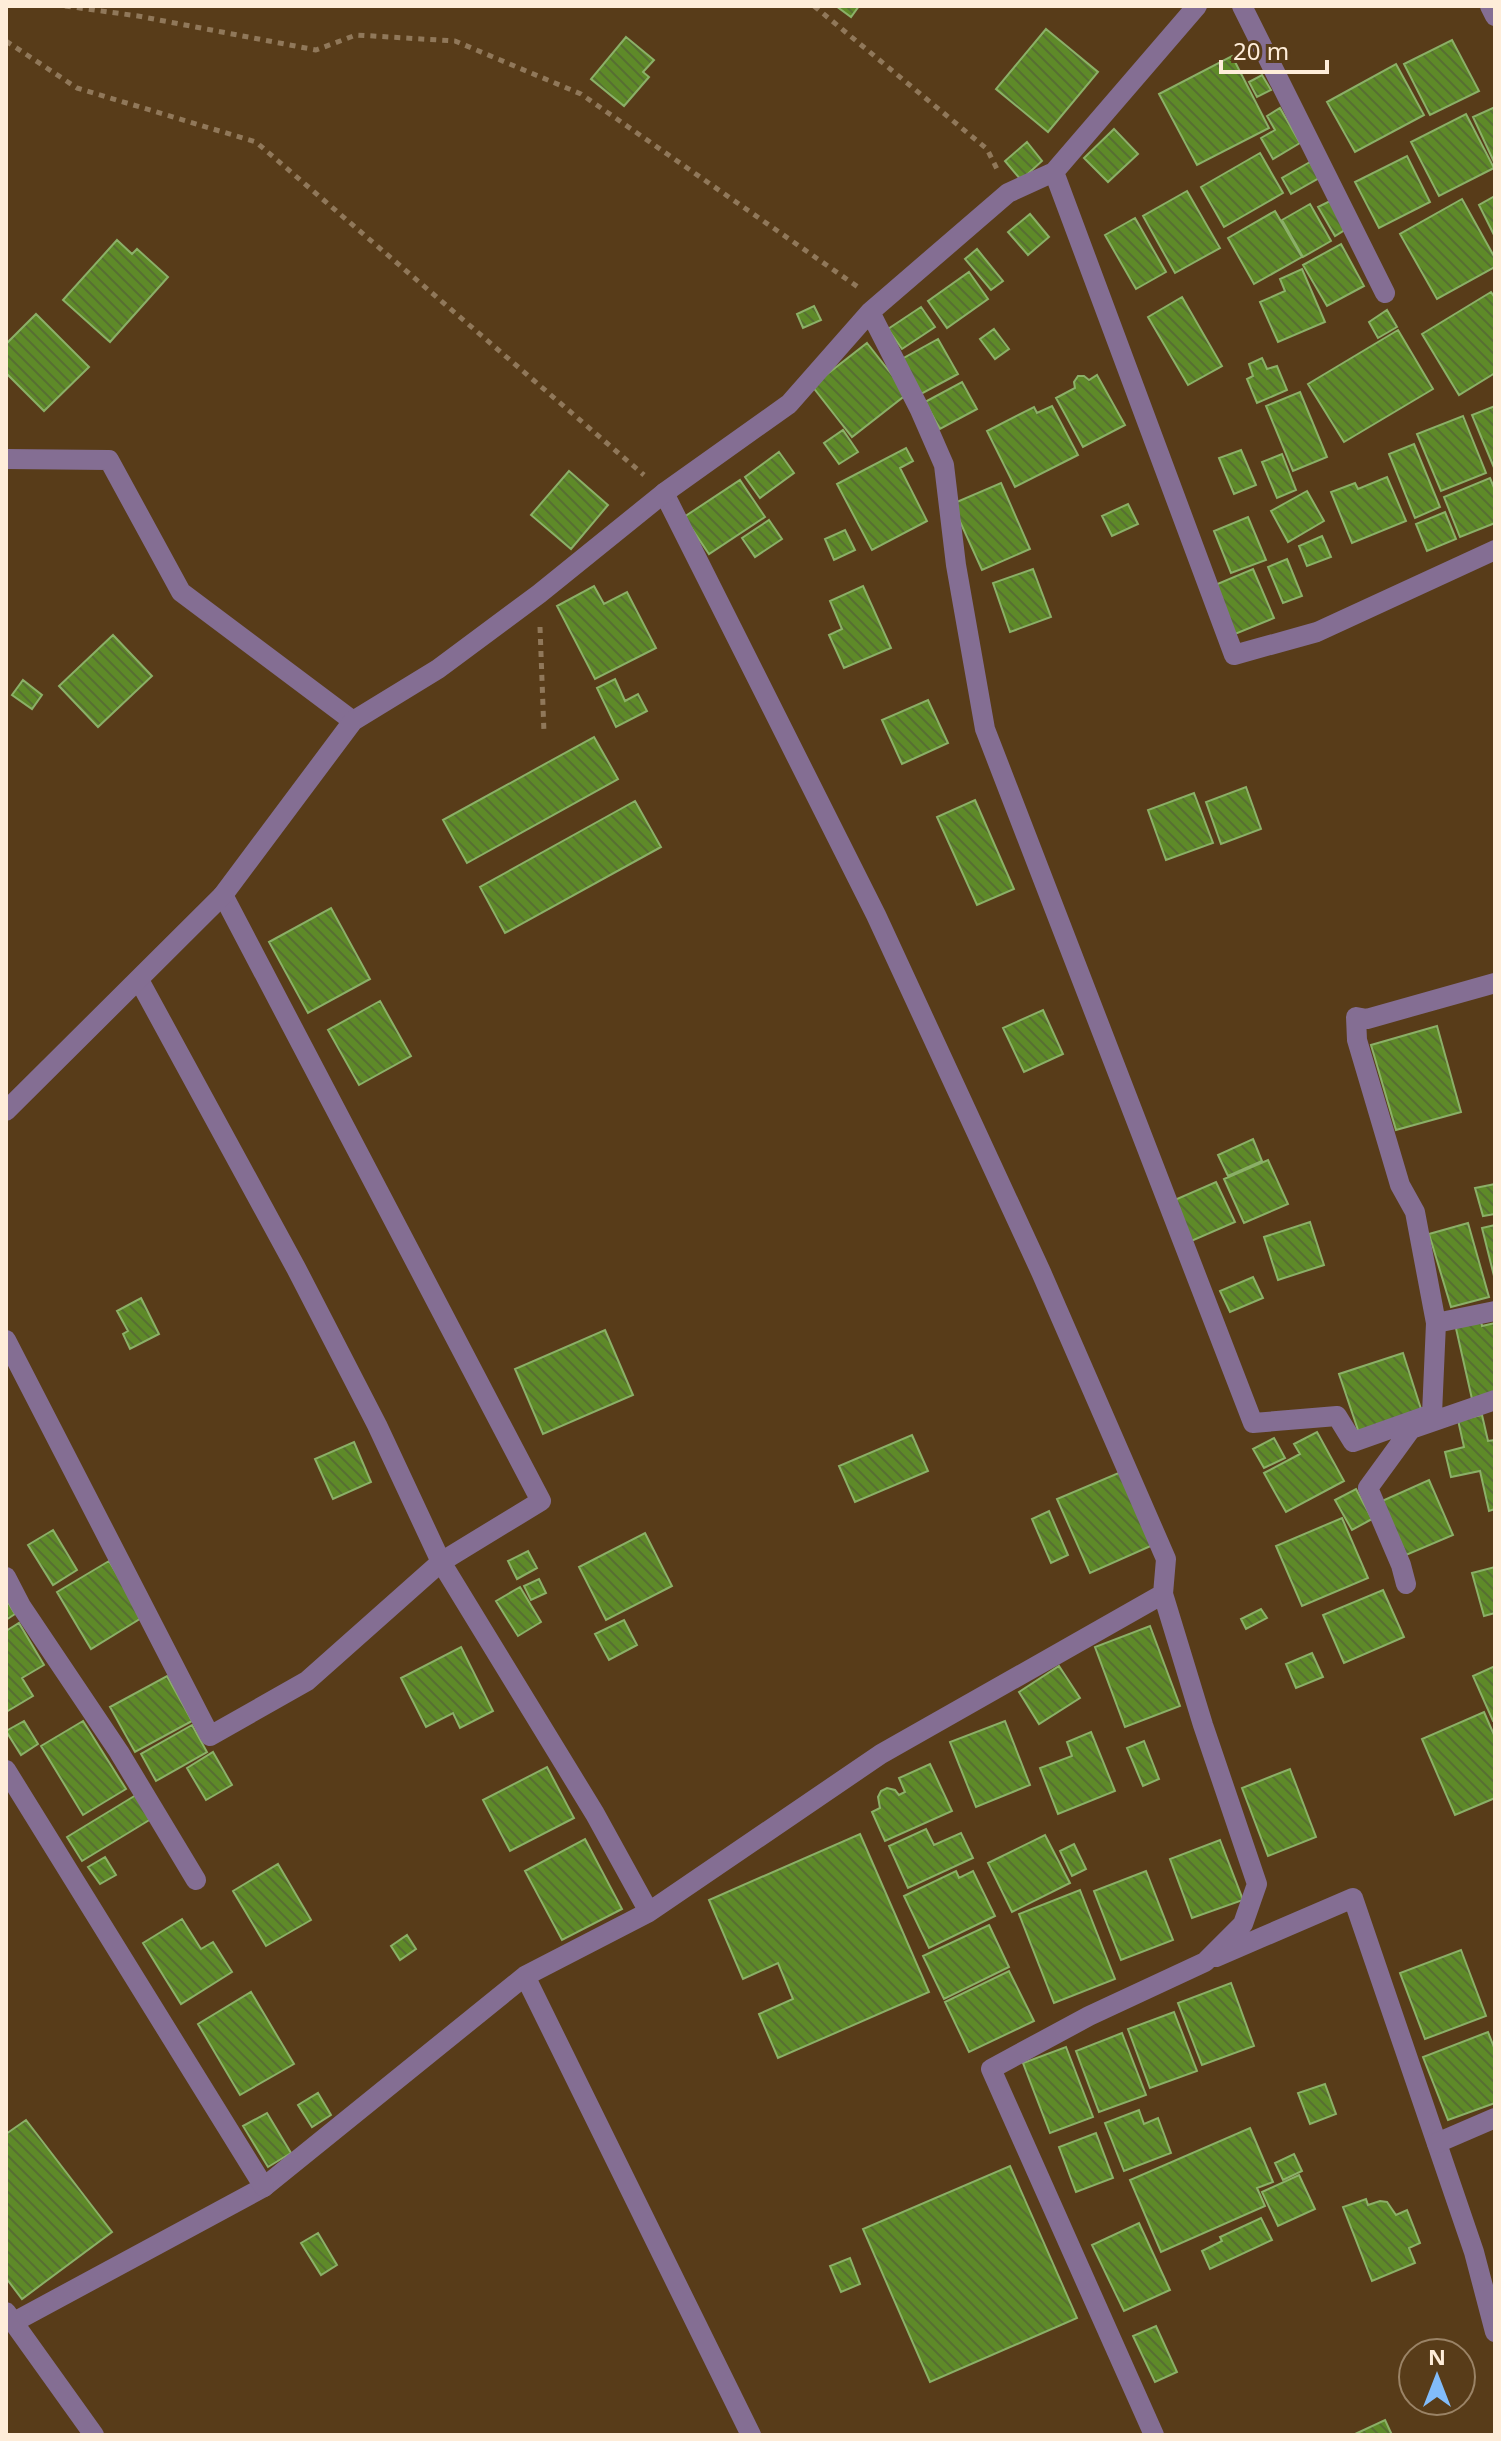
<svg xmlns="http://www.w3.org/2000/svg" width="1501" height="2441" viewBox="0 0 1501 2441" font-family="'Noto Sans',sans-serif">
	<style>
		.building { fill: url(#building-back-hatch); stroke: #8bb068; stroke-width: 2 }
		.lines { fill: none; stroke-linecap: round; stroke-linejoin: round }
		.path { stroke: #90785a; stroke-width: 5; stroke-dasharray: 6 6; stroke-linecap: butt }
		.lane { stroke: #846e93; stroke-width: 20 }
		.street { stroke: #846e93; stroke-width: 20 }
	</style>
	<defs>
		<pattern id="building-back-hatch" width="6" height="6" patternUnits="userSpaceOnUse" patternTransform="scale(2)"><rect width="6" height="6" fill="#5e8a28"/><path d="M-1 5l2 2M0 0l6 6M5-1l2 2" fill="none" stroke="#576f32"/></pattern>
	</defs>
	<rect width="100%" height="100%" fill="#583c19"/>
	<!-- building -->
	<path class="building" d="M836 6H859L851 17Z
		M1046 29 1098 72 1048 132 996 89Z
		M626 37 654 60 643 72 649 77 624 106 591 79Z
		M1452 40 1479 91 1430 115 1404 64Z
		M1232 56 1269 128 1197 165 1159 94Z
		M1396 64 1424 115 1355 152 1327 102Z
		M1262 75 1271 90 1257 97 1249 82Z
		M1495 107V164L1473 117Z
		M1280 108 1300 143 1273 159 1261 138 1275 130 1267 116Z
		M1466 114 1494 168 1439 196 1411 142Z
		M1114 129 1138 154 1108 182 1084 158Z
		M1027 142 1042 161 1021 180 1005 161Z
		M1260 153 1283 193 1224 227 1201 187Z
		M1407 156 1430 202 1379 228 1355 182Z
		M1310 162 1319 178 1291 194 1282 178Z
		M1187 191 1220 248 1175 273 1143 216Z
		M1495 196V237L1479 205Z
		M1462 199 1495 258V267L1437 299 1400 234Z
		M1332 200 1348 228 1335 236 1318 207Z
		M1310 204 1331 241 1303 257 1282 220Z
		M1275 211 1302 257 1254 284 1228 238Z
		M1030 214 1049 237 1028 255 1008 232Z
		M1135 218 1166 272 1136 289 1105 235Z
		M117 240 132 254 137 249 168 277 110 342 63 300Z
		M1341 244 1364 286 1327 306 1303 265Z
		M977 249 1003 281 991 290 965 259Z
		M1302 269 1325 322 1278 342 1260 302 1285 291 1280 279Z
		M969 272 988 299 947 328 928 301Z
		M1491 292 1495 298V373L1459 395 1422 334Z
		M1182 297 1222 366 1188 385 1148 317Z
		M814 306 821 320 803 328 797 314Z
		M921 307 935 327 902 349 888 329Z
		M1387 310 1397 327 1378 338 1369 322Z
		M36 314 89 367 44 411 6 373V344Z
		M994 329 1009 349 995 359 980 339Z
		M1398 330 1433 389 1344 442 1308 384Z
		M938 339 958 374 921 394 902 359Z
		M867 343 907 394 852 437 812 386Z
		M1262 358 1267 369 1277 366 1287 390 1257 403 1247 379 1253 376 1249 364Z
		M1097 375 1125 425 1083 447 1056 398 1075 388 1074 382 1078 376H1084L1089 380Z
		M962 382 977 409 940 429 925 402Z
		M1300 392 1327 457 1293 471 1266 406Z
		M1052 406 1078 455 1015 487 987 431 1034 407 1037 413Z
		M1495 406V470L1472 415Z
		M1463 416 1486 473 1441 491 1417 434Z
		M843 430 858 452 839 464 824 443Z
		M1414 444 1440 507 1415 518 1389 454Z
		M906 448 913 461 900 468 927 521 872 550 837 484Z
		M1241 450 1256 485 1234 494 1219 458Z
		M779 452 794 473 760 498 745 477Z
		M1282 454 1296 490 1277 498 1262 462Z
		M569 471 608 505 571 549 531 515Z
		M1387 477 1406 521 1352 543 1331 492 1355 483 1358 489Z
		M1490 478 1495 490V523L1460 537 1444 497Z
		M740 480 765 517 709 554 684 517Z
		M1001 483 1030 549 982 570 952 504Z
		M1307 491 1324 521 1288 542 1271 511Z
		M1128 504 1138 524 1112 536 1102 516Z
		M1445 512 1456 539 1427 551 1416 524Z
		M1248 517 1266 560 1231 573 1214 531Z
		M769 520 782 539 755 557 742 538Z
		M845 530 855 550 834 560 825 539Z
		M1322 536 1331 557 1307 566 1299 546Z
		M1287 559 1302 596 1283 603 1268 567Z
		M1033 569 1051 617 1010 632 993 583Z
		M1253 569 1274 618 1235 634 1215 585Z
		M594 586 604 604 627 592 656 648 595 679 557 606Z
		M863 586 891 648 844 668 829 635 842 629 830 601Z
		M113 635 152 676 98 727 59 686Z
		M615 679 625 701 638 694 647 711 616 727 597 688Z
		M23 680 42 695 32 709 12 695Z
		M928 700 948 743 902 764 882 720Z
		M594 737 618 779 467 863 443 820Z
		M1246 787 1261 829 1221 844 1206 802Z
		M1194 793 1213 843 1166 860 1148 810Z
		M975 800 1014 889 977 905 937 817Z
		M635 801 661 847 505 933 480 887Z
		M331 908 370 979 308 1013 269 942Z
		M380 1001 411 1056 359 1085 328 1030Z
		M1043 1010 1063 1054 1024 1072 1003 1028Z
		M1437 1026 1461 1112 1396 1130 1371 1045Z
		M1253 1139 1262 1161 1228 1176 1218 1155Z
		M1268 1160 1288 1204 1244 1223 1224 1179Z
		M1216 1182 1235 1222 1189 1242 1170 1202Z
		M1495 1184V1214L1483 1216 1475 1188Z
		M1310 1222 1324 1265 1278 1280 1264 1237Z
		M1468 1223 1489 1297 1451 1307 1429 1234Z
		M1495 1225V1280L1482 1228Z
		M1253 1277 1263 1298 1230 1312 1220 1291Z
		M141 1298 159 1334 130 1349 123 1334 128 1331 117 1311Z
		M1480 1318 1482 1326 1495 1323V1394L1472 1399 1455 1324Z
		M605 1330 633 1395 543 1434 515 1369Z
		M1403 1353 1422 1412 1359 1433 1339 1374Z
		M1482 1415 1488 1441 1495 1440V1509L1489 1511 1480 1471 1451 1477 1445 1452 1464 1447 1458 1420Z
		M1317 1432 1344 1481 1286 1512 1264 1473 1300 1454 1294 1444Z
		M912 1435 928 1471 855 1502 839 1466Z
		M1274 1438 1285 1458 1264 1468 1253 1449Z
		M354 1442 371 1482 333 1499 315 1459Z
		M1121 1472 1153 1545 1090 1573 1057 1499Z
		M1429 1480 1453 1535 1406 1555 1382 1501Z
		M1356 1489 1372 1519 1352 1530 1335 1500Z
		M1049 1511 1068 1555 1051 1563 1032 1519Z
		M1342 1518 1368 1578 1302 1606 1276 1546Z
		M53 1530 77 1570 53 1585 28 1545Z
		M645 1533 672 1586 606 1620 579 1567Z
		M528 1551 537 1568 517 1579 508 1561Z
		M109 1561 143 1617 91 1649 57 1592Z
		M1495 1567V1613L1484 1616 1472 1573Z
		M539 1579 546 1593 531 1600 524 1586Z
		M520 1587 541 1622 518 1636 496 1601Z
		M1383 1590 1404 1637 1344 1663 1323 1615Z
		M6 1599 15 1614 6 1620Z
		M1261 1609 1267 1618 1246 1629 1241 1619Z
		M624 1620 637 1645 609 1660 595 1634Z
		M19 1623 44 1665 22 1678 33 1696 6 1712V1631Z
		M1150 1626 1180 1706 1125 1727 1095 1647Z
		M461 1647 493 1711 460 1728 453 1713 426 1727 401 1678Z
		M1312 1653 1323 1677 1296 1688 1286 1664Z
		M1059 1666 1080 1698 1039 1724 1019 1692Z
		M1495 1666V1720L1493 1721 1473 1676Z
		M167 1676 192 1721 135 1752 110 1707Z
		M1484 1712 1495 1737V1798L1455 1815 1422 1739Z
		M24 1721 38 1744 21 1755 6 1731Z
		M83 1721 126 1789 83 1815 41 1746Z
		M1005 1721 1030 1785 976 1807 950 1742Z
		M192 1725 207 1752 156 1781 141 1754Z
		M1091 1732 1115 1791 1058 1814 1040 1768 1072 1756 1067 1742Z
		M1144 1741 1159 1779 1143 1786 1127 1748Z
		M213 1752 232 1785 206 1800 187 1768Z
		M930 1764 952 1811 885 1841 872 1812 880 1808 878 1797 881 1791 887 1788 895 1790 899 1795 905 1792 899 1778Z
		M547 1767 574 1818 510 1851 483 1800Z
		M1290 1769 1316 1837 1268 1856 1242 1788Z
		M136 1795 151 1819 82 1861 67 1837Z
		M926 1829 934 1845 961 1833 973 1858 908 1888 889 1846Z
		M860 1834 929 1992 778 2058 759 2014 793 1999 778 1963 743 1979 709 1900Z
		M1045 1835 1070 1883 1012 1912 988 1863Z
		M585 1839 622 1909 562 1940 525 1871Z
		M1220 1840 1243 1900 1192 1918 1170 1859Z
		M1074 1844 1086 1869 1072 1876 1060 1851Z
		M105 1857 116 1875 100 1884 88 1867Z
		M278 1864 311 1920 266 1946 233 1891Z
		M956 1871 959 1878 973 1871 995 1916 929 1948 904 1896Z
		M1146 1871 1173 1940 1121 1960 1094 1891Z
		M1080 1890 1115 1979 1054 2003 1019 1914Z
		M182 1919 201 1949 213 1942 232 1972 181 2004 143 1943Z
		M989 1925 1009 1967 944 1999 923 1956Z
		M407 1935 416 1949 400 1960 391 1946Z
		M1461 1950 1486 2016 1425 2039 1400 1973Z
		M1009 1971 1034 2021 969 2052 945 2002Z
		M1231 1983 1254 2046 1202 2065 1178 2003Z
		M251 1992 294 2064 240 2095 198 2024Z
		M1174 2012 1197 2071 1150 2088 1128 2029Z
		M1488 2032 1495 2050V2103L1448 2120 1423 2057Z
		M1122 2033 1146 2095 1099 2112 1076 2051Z
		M1066 2047 1093 2117 1050 2133 1023 2063Z
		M1325 2084 1336 2114 1310 2124 1298 2093Z
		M318 2093 331 2115 312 2127 298 2105Z
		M1139 2110 1144 2124 1158 2118 1171 2153 1124 2171 1105 2123Z
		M267 2113 291 2153 268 2167 243 2126Z
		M26 2120 112 2232 22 2299 6 2278V2134Z
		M1250 2128 1273 2182 1257 2188 1265 2206 1161 2252 1130 2180Z
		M1096 2133 1113 2178 1076 2192 1059 2147Z
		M1294 2154 1302 2171 1283 2180 1275 2163Z
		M1010 2166 1077 2318 930 2382 863 2229Z
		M1299 2175 1315 2209 1278 2226 1262 2192Z
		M1366 2199 1368 2205 1380 2201 1387 2202 1396 2215 1407 2210 1420 2243 1409 2248 1415 2263 1372 2281 1343 2207Z
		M1261 2218 1272 2240 1210 2269 1202 2251 1222 2241 1220 2237Z
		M1139 2223 1170 2290 1124 2311 1092 2245Z
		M318 2233 337 2265 321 2275 301 2243Z
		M850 2258 860 2284 841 2292 830 2266Z
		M1156 2326 1177 2372 1155 2382 1133 2336Z
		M1385 2420 1392 2435H1353Z"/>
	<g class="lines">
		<!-- path -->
		<path class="path" d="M65 6 138 16 316 50 356 35 455 41 581 94 858 287
			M814 6 987 149 997 169
			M6 41 77 88 256 142 644 475
			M540 627 544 733"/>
		<!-- lane -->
		<path class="lane" d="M6 459 109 460 181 592 353 721
			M664 493 876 915 1041 1272 1166 1559 1163 1594 1203 1725 1257 1884 1243 1924 1205 1962 1089 2016 991 2069 1154 2435
			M223 895 541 1501 441 1562 595 1814 649 1912
			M6 1340 210 1736 307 1681 441 1562 377 1425 296 1268 139 980
			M6 1577 21 1606 119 1752 196 1880
			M1216 1957 1353 1898 1474 2252 1495 2332
			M525 1976 751 2435
			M6 2312 94 2435
			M14 2322 264 2187 525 1976 649 1912 881 1754 1163 1594"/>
		<!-- street -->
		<path class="street" d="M1242 6 1385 293
			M1490 6 1495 16
			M1054 172 1234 655 1317 632 1495 550
			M870 312 920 410 944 465 956 565 985 729 1253 1423 1337 1416 1353 1442 1432 1414 1436 1323 1415 1212 1400 1185 1357 1040 1356 1017 1367 1019 1495 983
			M6 1111 223 895 353 721 438 669 539 594 664 493 789 404 870 312 1008 193 1054 172 1197 6
			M1436 1323 1495 1311
			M1406 1584 1401 1565 1368 1488 1411 1429 1495 1400
			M6 1770 264 2187
			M1437 2143 1495 2118"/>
	</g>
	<!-- border -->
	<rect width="1501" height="2441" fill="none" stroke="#feedd9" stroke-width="16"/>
	<!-- north arrow -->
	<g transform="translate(1437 2377)"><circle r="38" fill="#583c19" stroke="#9a8366" stroke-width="2"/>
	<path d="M0-6L14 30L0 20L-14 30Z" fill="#82bcfa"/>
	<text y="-12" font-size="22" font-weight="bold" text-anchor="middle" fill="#feedd9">N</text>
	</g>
	<!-- scale -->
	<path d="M1221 60v12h106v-12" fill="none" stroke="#feedd9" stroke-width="4"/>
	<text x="1233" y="60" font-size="24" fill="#feedd9" stroke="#583c19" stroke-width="6" paint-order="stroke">20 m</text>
</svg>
